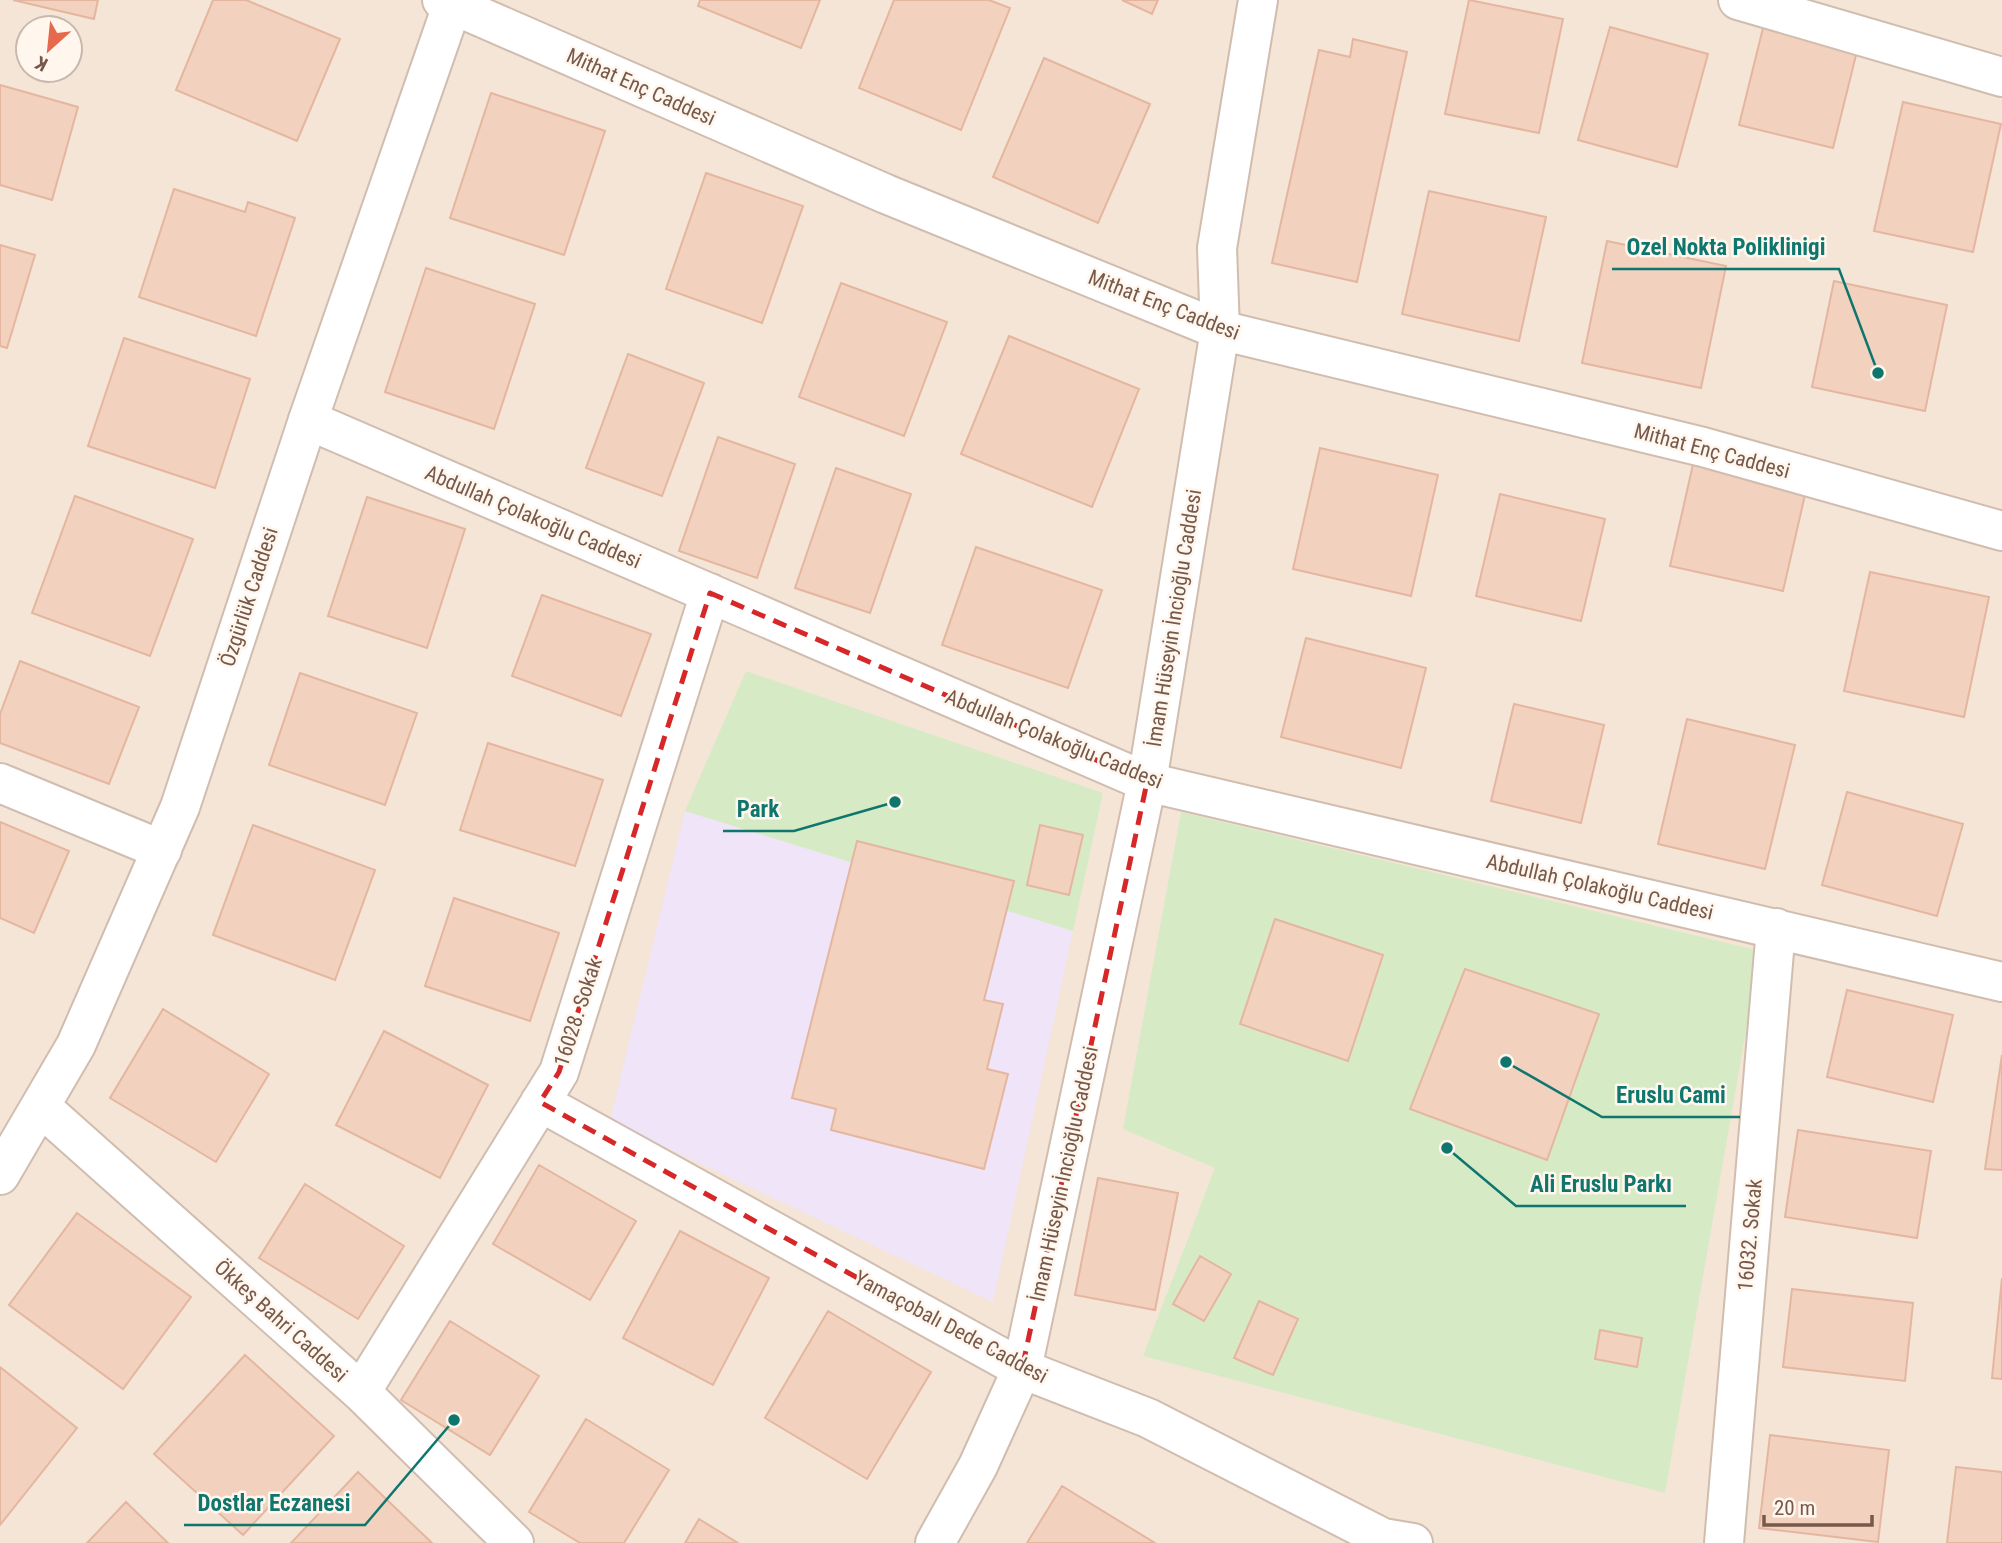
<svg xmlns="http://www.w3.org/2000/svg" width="2002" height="1543" viewBox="0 0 2002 1543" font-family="'Roboto Condensed',sans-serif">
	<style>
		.residential { fill: #f4e5d6; fill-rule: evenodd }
		.education { fill: #f0e4f9 }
		.green { fill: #d6ebc5 }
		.building { fill: #f2d1bf; stroke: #e5b69f; stroke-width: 2 }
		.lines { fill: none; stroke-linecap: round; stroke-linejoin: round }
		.minor-casing { stroke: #d1bdaf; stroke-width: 42 }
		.tertiary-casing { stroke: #d1bdaf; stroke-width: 42 }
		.minor { stroke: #fff; stroke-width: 38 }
		.tertiary { stroke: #fff; stroke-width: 38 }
		.marked { fill: none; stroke: #d62828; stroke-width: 5; stroke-dasharray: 14 9; stroke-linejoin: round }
		.labels { text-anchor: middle; stroke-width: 5; stroke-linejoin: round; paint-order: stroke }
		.street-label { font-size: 21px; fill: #77594b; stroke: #fff7ee }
		.leader { fill: none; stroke: #0f766e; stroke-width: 2.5 }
		.callout-dot { fill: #0f766e; stroke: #fff7ee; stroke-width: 2.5 }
		.callout-label { font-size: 23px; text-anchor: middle; font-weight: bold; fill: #0f766e; stroke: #fff7ee; stroke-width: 5; stroke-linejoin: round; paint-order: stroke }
	</style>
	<rect width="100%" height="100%" fill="#fcf3e7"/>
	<!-- residential -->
	<path class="residential" d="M0 0H2002V1543H0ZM28 28H70V70H28Z"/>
	<!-- education -->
	<path class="education" d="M685 811 1073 931 993 1302 610 1121Z"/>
	<!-- green -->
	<path class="green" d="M746 671 1103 793 1073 931 685 811Z
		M1181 812 1760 951 1665 1493 1143 1356 1215 1168 1123 1129Z"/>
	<!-- building -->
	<path class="building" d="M13 0H98L94 19Z
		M213 0H246L340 39 297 141 176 90Z
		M700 0H820L801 48 698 6Z
		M894 0H989L1010 8 961 130 859 88Z
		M1122 0H1158L1152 14Z
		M1469 0 1563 19 1539 133 1445 114Z
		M1764 24 1858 47 1833 148 1739 125Z
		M1610 27 1708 54 1677 167 1578 140Z
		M1353 39 1407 52 1357 282 1272 263 1319 50 1350 57Z
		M1044 58 1150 104 1098 223 993 177Z
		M0 85 78 107 52 200 0 185Z
		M491 93 605 131 564 255 450 218Z
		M1903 102 2001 124 1973 252 1874 231Z
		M706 173 803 206 762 323 666 289Z
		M174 189 245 212 248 202 295 218 256 336 139 297Z
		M1429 191 1546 217 1519 341 1402 314Z
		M1607 241 1726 266 1701 388 1582 363Z
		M0 245 35 255 7 348 0 346Z
		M426 268 535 304 494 429 385 392Z
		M1834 281 1947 305 1925 411 1812 387Z
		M841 283 947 322 904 436 799 397Z
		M1009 336 1139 389 1092 507 961 454Z
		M124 338 250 379 215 488 88 446Z
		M628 354 704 383 662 496 586 468Z
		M718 437 795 464 757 578 679 551Z
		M1320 448 1438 475 1411 596 1293 569Z
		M1694 460 1807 486 1783 591 1670 566Z
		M836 468 911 494 870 613 795 588Z
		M1500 494 1605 519 1581 621 1476 596Z
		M75 496 193 539 150 656 32 613Z
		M367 497 465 529 427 648 328 616Z
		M976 547 1102 590 1068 688 942 645Z
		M1870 572 1989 597 1964 717 1844 691Z
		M542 595 651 634 621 716 512 676Z
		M1306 638 1426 668 1401 768 1281 737Z
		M20 661 139 707 109 784 0 743V714Z
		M300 673 417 713 385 805 269 765Z
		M1514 704 1604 725 1581 823 1491 801Z
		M1687 719 1795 745 1765 869 1658 844Z
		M488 743 603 780 575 866 460 830Z
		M1847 792 1963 824 1937 916 1822 885Z
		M0 822 69 851 34 933 0 918Z
		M253 825 375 870 335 980 213 935Z
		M1040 825 1083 835 1069 895 1027 885Z
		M857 841 1014 881 984 1000 1003 1004 987 1069 1008 1074 984 1169 831 1130 836 1109 792 1098Z
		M454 898 559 933 530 1021 425 986Z
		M1275 919 1383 955 1348 1061 1240 1024Z
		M1465 969 1599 1014 1547 1160 1410 1109Z
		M1847 990 1953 1015 1933 1102 1827 1077Z
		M163 1009 269 1074 216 1162 110 1098Z
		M384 1031 488 1085 440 1178 336 1125Z
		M2002 1055V1170L1985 1169Z
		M1798 1130 1931 1151 1917 1238 1785 1217Z
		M539 1165 636 1221 590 1300 493 1244Z
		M1098 1178 1178 1193 1155 1310 1075 1295Z
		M305 1184 404 1246 358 1319 259 1258Z
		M77 1213 191 1297 123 1389 9 1305Z
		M680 1231 769 1278 713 1385 623 1338Z
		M1200 1256 1231 1274 1204 1321 1173 1304Z
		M2002 1278V1379L1992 1378Z
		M1792 1289 1913 1303 1905 1381 1783 1367Z
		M1259 1301 1298 1319 1273 1375 1234 1358Z
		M828 1311 931 1372 867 1479 765 1418Z
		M450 1321 539 1376 490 1455 401 1400Z
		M1600 1330 1642 1338 1637 1367 1595 1359Z
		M245 1355 334 1436 243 1535 154 1454Z
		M0 1367 77 1428 0 1525Z
		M586 1419 669 1470 624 1543H580L529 1512Z
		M1770 1435 1889 1450 1878 1542 1759 1528Z
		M1956 1467 2002 1472V1543H1947Z
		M358 1472 432 1543H291Z
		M1062 1486 1155 1543H1027Z
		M126 1502 168 1543H87Z
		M699 1519 738 1543H685Z"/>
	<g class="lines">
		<defs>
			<path id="minor" d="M1738 0 2002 77
				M308 420 1147 782 2002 982
				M0 783 162 850
				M540 1102 1022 1369 1148 1418 1383 1538 1413 1543
				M361 1392 559 1072 710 593
				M935 1543 978 1466 1022 1369 1147 782 1220 330 1217 248 1258 0
				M1724 1543 1776 928"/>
			<path id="tertiary" d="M442 0 886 194 1220 330 1703 447 2002 531
				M41 1107 361 1392 514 1543
				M0 1175 76 1045 180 807 308 420 454 0"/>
		</defs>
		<!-- minor casing -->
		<use href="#minor" class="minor-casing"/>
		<!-- tertiary casing -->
		<use href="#tertiary" class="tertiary-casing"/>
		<!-- minor -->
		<use href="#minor" class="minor"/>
		<!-- tertiary -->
		<use href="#tertiary" class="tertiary"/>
	</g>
	<!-- marked area -->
	<path class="marked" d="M710 593 1147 782 1022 1369 540 1102 559 1072Z"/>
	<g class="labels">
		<!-- street labels -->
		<g class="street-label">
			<text transform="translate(641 87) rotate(24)" y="7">Mithat Enç Caddesi</text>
			<text transform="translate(1164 305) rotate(21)" y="7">Mithat Enç Caddesi</text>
			<text transform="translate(1712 451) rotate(15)" y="7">Mithat Enç Caddesi</text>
			<text transform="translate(533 517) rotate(23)" y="7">Abdullah Çolakoğlu Caddesi</text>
			<text transform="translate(249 597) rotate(-72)" y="7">Özgürlük Caddesi</text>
			<text transform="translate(1174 618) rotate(-81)" y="7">İmam Hüseyin İncioğlu Caddesi</text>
			<text transform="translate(1054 739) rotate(22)" y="7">Abdullah Çolakoğlu Caddesi</text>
			<text transform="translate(1600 887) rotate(13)" y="7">Abdullah Çolakoğlu Caddesi</text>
			<text transform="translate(578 1012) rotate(-72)" y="7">16028. Sokak</text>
			<text transform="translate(1064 1174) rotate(-78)" y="7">İmam Hüseyin İncioğlu Caddesi</text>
			<text transform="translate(1750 1235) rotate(-85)" y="7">16032. Sokak</text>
			<text transform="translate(281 1321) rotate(42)" y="7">Ökkeş Bahri Caddesi</text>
			<text transform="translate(951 1327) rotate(28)" y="7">Yamaçobalı Dede Caddesi</text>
		</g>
	</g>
	<!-- callouts -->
	<path class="leader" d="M1878 373L1839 269H1612M895 802L794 831H723M1506 1062L1602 1117H1740M1447 1148L1516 1206H1686M454 1420L365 1525H184"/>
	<g class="callout-dot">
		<circle cx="1878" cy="373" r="7"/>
		<circle cx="895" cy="802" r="7"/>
		<circle cx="1506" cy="1062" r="7"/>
		<circle cx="1447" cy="1148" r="7"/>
		<circle cx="454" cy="1420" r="7"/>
	</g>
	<g class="callout-label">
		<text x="1726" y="255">Ozel Nokta Poliklinigi</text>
		<text x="758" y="817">Park</text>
		<text x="1671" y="1103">Eruslu Cami</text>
		<text x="1601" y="1192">Ali Eruslu Parkı</text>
		<text x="274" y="1511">Dostlar Eczanesi</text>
	</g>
	<!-- north arrow -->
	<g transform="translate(49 49) rotate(207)"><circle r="33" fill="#fff7ee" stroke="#c9b8ad" stroke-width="2"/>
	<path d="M0-5L12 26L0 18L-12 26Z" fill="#e6684d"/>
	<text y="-10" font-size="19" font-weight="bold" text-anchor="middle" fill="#77594b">K</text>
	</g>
	<!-- scale -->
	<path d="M1764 1515v10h108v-10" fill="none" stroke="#77594b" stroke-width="3.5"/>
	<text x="1774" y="1515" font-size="21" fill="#77594b" stroke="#fff7ee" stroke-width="5" paint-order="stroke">20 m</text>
</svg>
